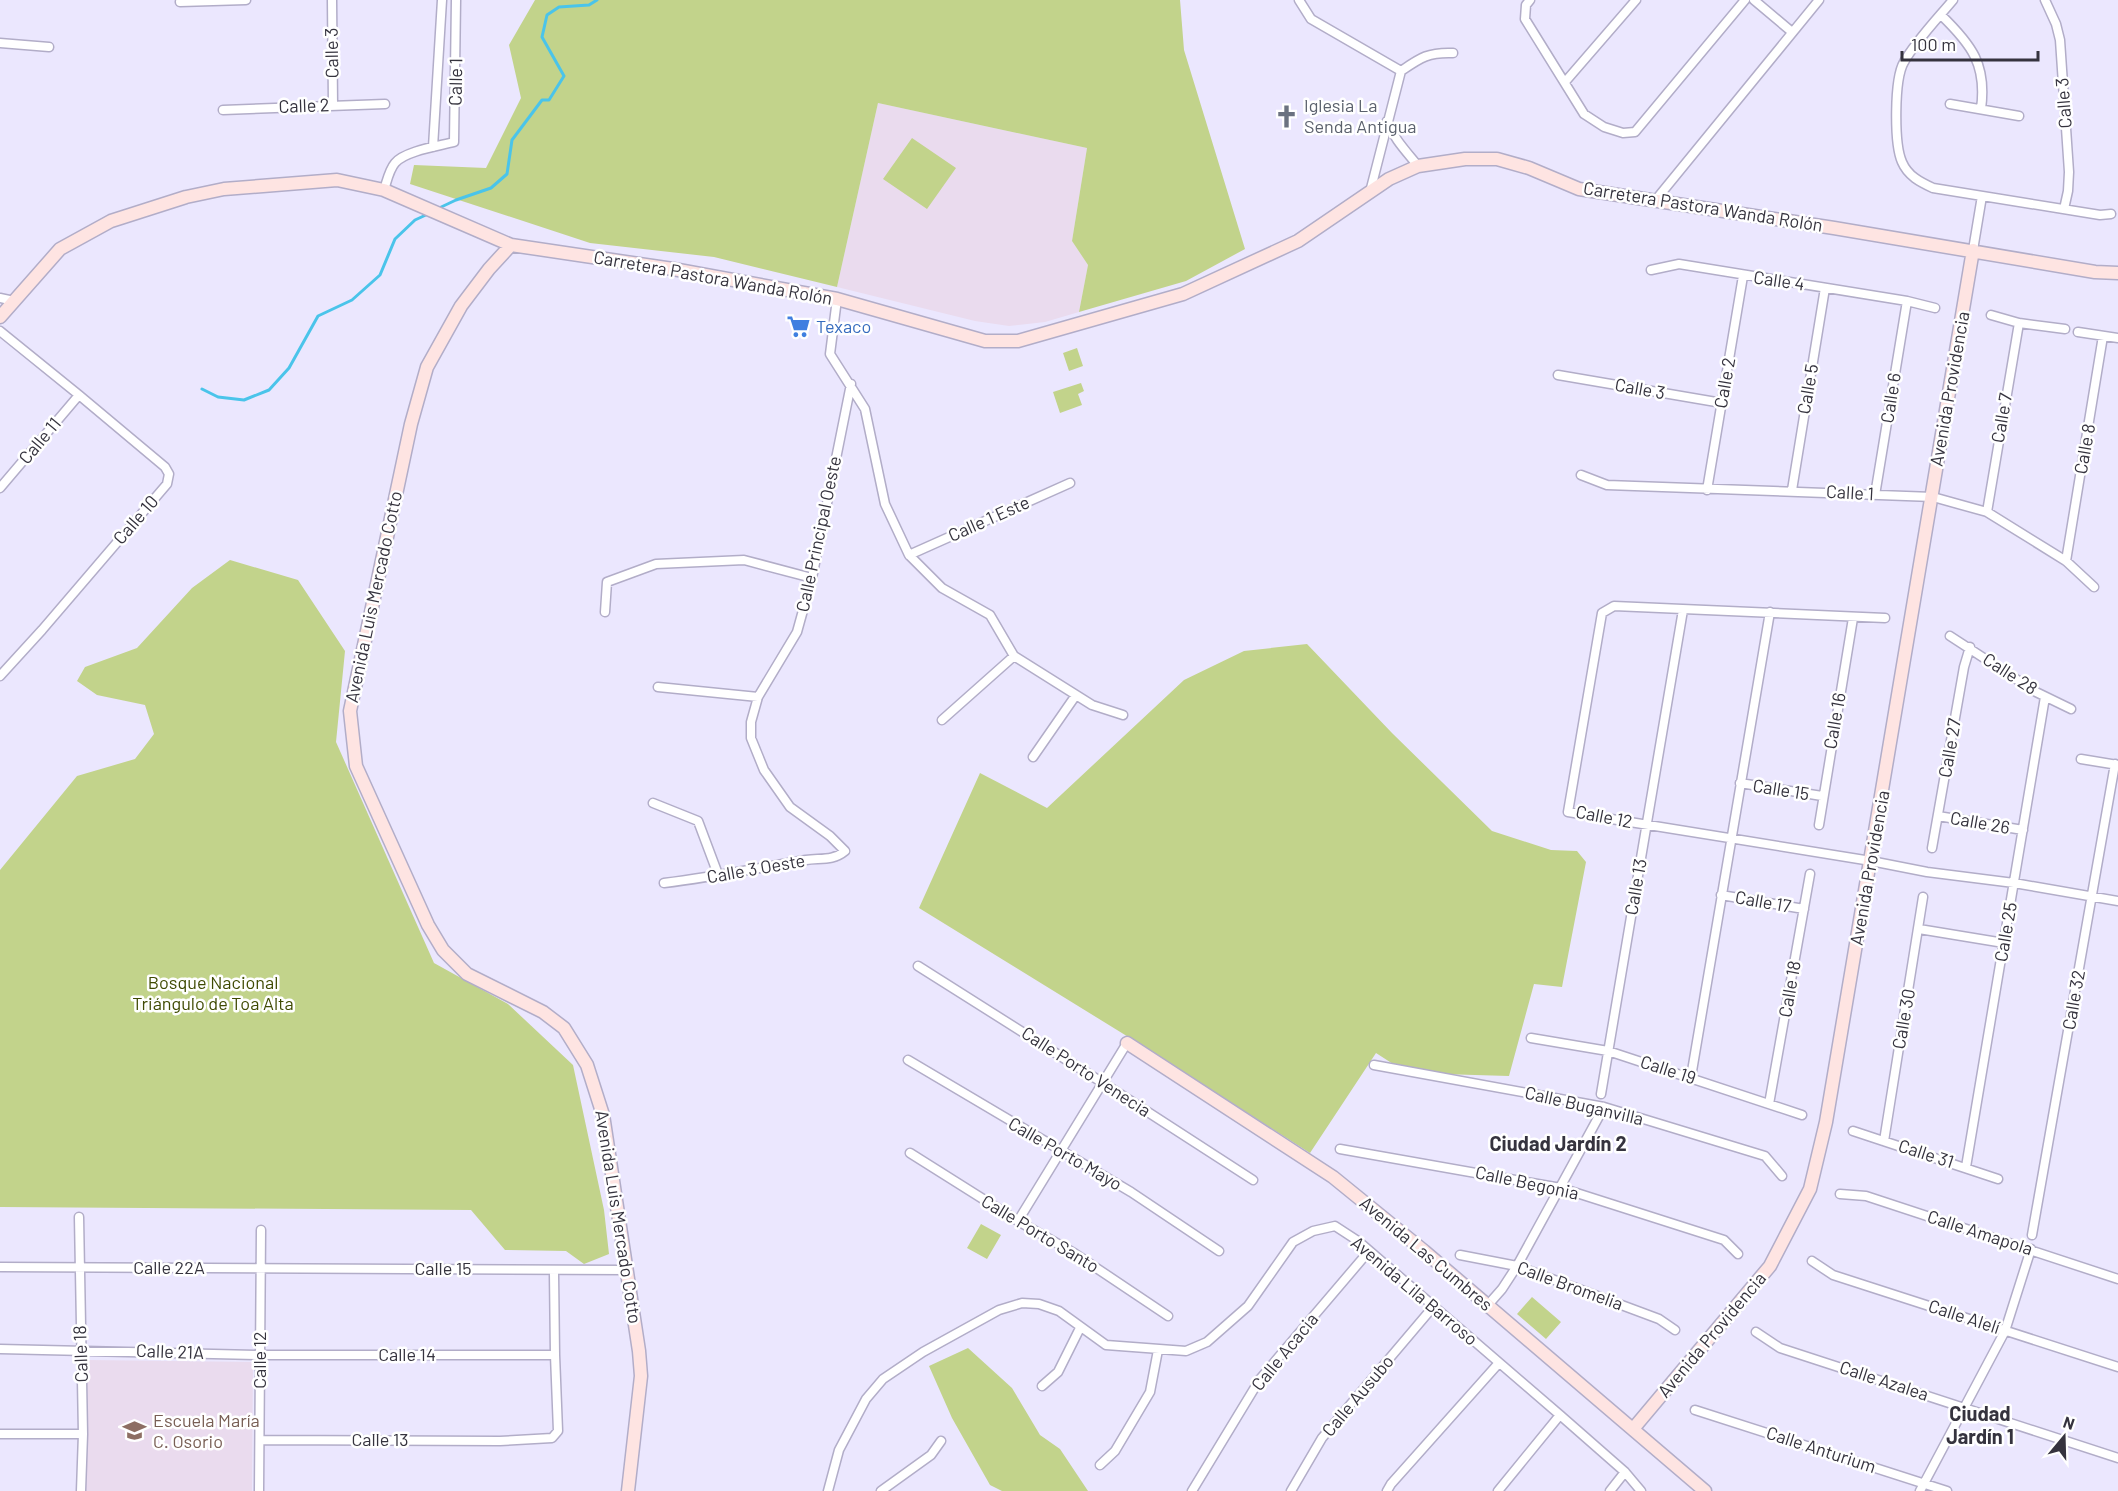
<svg xmlns="http://www.w3.org/2000/svg" width="2118" height="1491" viewBox="0 0 2118 1491" font-family="Barlow,sans-serif">
	<style>
		.education { fill: #eadbee }
		.green { fill: #c2d38b }
		.lines { fill: none; stroke-linecap: round; stroke-linejoin: round }
		.stream { stroke: #4ac4ea; stroke-width: 3 }
		.street-casing { stroke: #b2adc8; stroke-width: 11 }
		.secondary-casing { stroke: #b2adc8; stroke-width: 15 }
		.street { stroke: #fff; stroke-width: 8 }
		.secondary { stroke: #fee4e2; stroke-width: 12 }
		.labels { text-anchor: middle; stroke-width: 5; stroke-linejoin: round; paint-order: stroke }
		.street-label { font-size: 18px; fill: #35333e; stroke: #fff }
		.worship-label { font-size: 18px; fill: #5b616d; stroke: #fff; text-anchor: start }
		.shop-label { font-size: 18px; fill: #366cbe; stroke: #fff; text-anchor: start }
		.park-label { font-size: 18px; fill: #3f4a02; stroke: #fff }
		.education-label { font-size: 18px; fill: #785e54; stroke: #fff; text-anchor: start }
		.neighbourhood-label { font-size: 20px; font-weight: bold; fill: #35333e; stroke: #fff }
	</style>
	<rect width="100%" height="100%" fill="#ebe7fe"/>
	<!-- education -->
	<path class="education" d="M878 103 1087 148 1072 241 1088 265 1079 312 1045 322 1009 326 975 321 837 287Z
		M87 1360 253 1362 252 1491H85Z"/>
	<!-- green -->
	<path class="green" d="M535 0H1180L1184 50 1245 249 1186 281 1079 312 1088 265 1072 241 1087 148 878 103 837 287 714 257 590 243 410 184 414 165 486 168 521 98 509 45Z
		M912 138 956 168 927 209 883 179Z
		M1077 348 1083 366 1069 371 1063 353Z
		M1081 383 1084 391 1078 394 1082 405 1060 413 1053 392Z
		M230 560 298 580 345 651 336 742 434 963 508 1004 573 1065 604 1210 609 1254 584 1264 566 1251 505 1250 471 1210 0 1207V870L77 776 135 759 154 734 145 705 97 695 77 681 85 667 137 648 192 588Z
		M1307 644 1392 733 1492 831 1551 850 1577 851 1586 862 1562 987 1534 984 1509 1076 1407 1073 1376 1053 1310 1153 1130 1038 919 908 980 773 1047 808 1184 680 1244 651Z
		M981 1224 1001 1235 987 1259 967 1248Z
		M1532 1297 1561 1322 1546 1339 1517 1314Z
		M968 1348 1012 1388 1040 1435 1060 1449 1088 1491H1002L990 1485 952 1418 929 1366Z"/>
	<g class="lines">
		<!-- stream -->
		<path class="stream" d="M437 209 456 200 491 188 507 174 512 140 542 100H549L564 76 542 37 547 15 559 7 589 5 597 0
			M202 389 218 397 244 400 269 390 289 368 318 316 352 300 380 275 395 239 415 220 428 214"/>
		<defs>
			<path id="street" d="M332 0 333 105
				M1299 0 1311 19 1401 71
				M1530 0 1526 5 1525 19 1584 114 1604 127 1623 133 1635 132 1745 0
				M1754 0 1792 32
				M1953 0C1938 18 1915 42 1904 62 1894 79 1894 144 1902 162 1908 176 1920 182 1933 188L2100 215 2111 214
				M2045 0 2056 24 2060 40 2069 172 2068 191 2064 209
				M180 2 246 0
				M1941 15C1972 45 1987 65 1981 109
				M0 43 49 47
				M1565 82 1636 0
				M1950 104 2019 116
				M223 110 385 104
				M1387 121C1394 139 1406 151 1418 166
				M433 147 442 0
				M384 190C387 181 389 170 395 163 405 151 439 146 454 142L456 0
				M1370 192 1401 71C1420 58 1428 52 1453 53
				M1654 202 1819 0
				M1973 250 1982 196
				M1651 270 1679 264 1907 301 1935 308
				M0 298 14 301
				M837 299 830 354 865 409 885 504 909 555 942 588 990 615 1014 656 1092 705 1123 715
				M1991 315 2019 323 2065 329
				M0 331 79 395 165 467 169 474 167 484 42 630 0 676
				M2078 332 2118 338
				M1558 375 1722 403
				M1581 475 1607 485 1933 497 1987 512 2066 561 2094 587
				M0 488 79 395
				M1707 490 1743 276
				M1792 490 1825 288
				M1875 495 1907 301
				M1987 512 2019 323
				M909 555 1070 483
				M2066 561 2103 336
				M605 612 607 582 656 564 744 560 812 578
				M1885 618 1614 606 1602 613 1568 812 1871 861 1927 872 2014 883 2118 901
				M1950 636 2036 692 2071 709
				M658 687 758 697
				M942 720 1014 656
				M1033 757 1076 695
				M2081 759 2118 765
				M1740 783 1822 796
				M653 803 698 821 719 877
				M1938 816 2023 830
				M1819 825 1853 618
				M1932 848 1964 667 1970 647
				M664 883C712 877 759 868 806 860 821 858 833 861 845 851L830 836 790 807 764 770 751 738V722L758 697 797 632 812 578 851 384
				M1721 895 1804 909
				M1919 929 2004 943
				M918 966 1103 1083 1253 1180
				M1531 1038 1608 1051 1802 1115
				M908 1060 1131 1192 1219 1251
				M1374 1065 1604 1107 1765 1156 1782 1176
				M1691 1077 1770 612
				M1601 1094 1683 610
				M1769 1104 1810 874
				M1853 1131 1998 1179
				M1884 1141 1923 897
				M1340 1149 1561 1188 1724 1240 1738 1254
				M910 1153 1018 1221 1074 1253 1168 1316
				M1966 1167 2045 697
				M1840 1194 1866 1196 2118 1279
				M79 1217 83 1434 81 1491
				M1018 1221 1127 1043
				M2032 1235 2115 764
				M1460 1255 1517 1266 1659 1319 1675 1330
				M1812 1261 1833 1275 2118 1367
				M0 1267 627 1270
				M1487 1306 1502 1289 1517 1266 1604 1107
				M1756 1332 1780 1348 2118 1458
				M0 1349 260 1355H555
				M1042 1386 1058 1372 1080 1328
				M1695 1410 1947 1491
				M0 1434H83
				M260 1440 500 1441 552 1438 558 1431 555 1355 554 1273 553 1270
				M1100 1465 1115 1451 1150 1392 1158 1350
				M259 1491 261 1230
				M828 1491 839 1450 866 1399 883 1379 923 1352 999 1310 1022 1303 1039 1304 1059 1311 1106 1345 1186 1351 1207 1342 1248 1306 1293 1242 1313 1231 1335 1226 1358 1241 1560 1415 1625 1472 1641 1491
				M881 1491 931 1455 941 1441
				M1192 1491 1260 1379 1369 1251
				M1291 1491 1322 1438 1433 1307
				M1387 1491 1391 1484 1498 1364
				M1498 1491 1560 1415
				M1610 1491 1625 1472
				M1920 1491 2005 1331 2031 1249"/>
			<path id="secondary" d="M511 245 489 269 461 306 427 367 411 424 350 711 356 766 428 925 443 950 467 974 543 1012 564 1028 587 1065 603 1115 639 1351 641 1376 628 1491
				M0 317 60 249 111 221 186 197 224 189 337 180 384 190 511 245 673 269 837 299 985 341H1018L1183 294 1298 241 1389 179 1418 166 1465 159H1497L1529 168 1579 189 1834 228 2095 272 2118 273
				M1127 1043 1333 1177 1424 1251 1705 1491
				M1633 1429 1770 1266 1810 1189 1826 1122 1973 250"/>
		</defs>
		<!-- street casing -->
		<use href="#street" class="street-casing"/>
		<!-- secondary casing -->
		<use href="#secondary" class="secondary-casing"/>
		<!-- street -->
		<use href="#street" class="street"/>
		<!-- secondary -->
		<use href="#secondary" class="secondary"/>
	</g>
	<!-- icons -->
	<defs>
		<symbol id="church-bare" viewBox="-9 -9 18 18"><path d="M-1.2-6h2.4v3.5h3.3v2.4h-3.3V6h-2.4V-.1h-3.3v-2.4h3.3Z" fill="#6b7280" stroke="#fff" stroke-width="2.5" paint-order="stroke"/></symbol>
		<symbol id="supermarket-bare" viewBox="-9 -9 18 18"><path d="M-6-5.5h2.5l.6 2H6L4.5 2H-2.5L-4.4-4H-6ZM-1.5 3.2a1.3 1.3 0 1 0 .1 0ZM3 3.2a1.3 1.3 0 1 0 .1 0Z" fill="#3f7fe0" stroke="#fff" stroke-width="2.5" paint-order="stroke"/></symbol>
		<symbol id="school-bare" viewBox="-9 -9 18 18"><path d="M0-5L7-2L0 1L-7-2ZM-4 1L0 2.5L4 1V4Q0 6-4 4Z" fill="#8d6e63" stroke="#fff" stroke-width="2.5" paint-order="stroke"/></symbol>
	</defs>
	<g fill-rule="evenodd">
		<use href="#church-bare" x="1270" y="100" width="33" height="33"/>
		<use href="#supermarket-bare" x="782" y="310" width="33" height="33"/>
		<use href="#school-bare" x="118" y="1414" width="33" height="33"/>
	</g>
	<g class="labels">
		<!-- street labels -->
		<g class="street-label">
			<text transform="translate(332 53) rotate(-91)" y="6">Calle 3</text>
			<text transform="translate(456 82) rotate(-89)" y="6">Calle 1</text>
			<text transform="translate(2064 103) rotate(-94)" y="6">Calle 3</text>
			<text transform="translate(304 106) rotate(-2)" y="6">Calle 2</text>
			<text transform="translate(1703 207) rotate(9)" y="6">Carretera Pastora Wanda Rolón</text>
			<text transform="translate(713 278) rotate(10)" y="6">Carretera Pastora Wanda Rolón</text>
			<text transform="translate(1779 281) rotate(8)" y="6">Calle 4</text>
			<text transform="translate(1725 383) rotate(-80)" y="6">Calle 2</text>
			<text transform="translate(1640 389) rotate(10)" y="6">Calle 3</text>
			<text transform="translate(1808 389) rotate(-80)" y="6">Calle 5</text>
			<text transform="translate(1950 389) rotate(-80)" y="6">Avenida Providencia</text>
			<text transform="translate(1891 398) rotate(-81)" y="6">Calle 6</text>
			<text transform="translate(2002 418) rotate(-80)" y="6">Calle 7</text>
			<text transform="translate(40 441) rotate(-50)" y="6">Calle 11</text>
			<text transform="translate(2085 449) rotate(-80)" y="6">Calle 8</text>
			<text transform="translate(1850 493) rotate(3)" y="6">Calle 1</text>
			<text transform="translate(989 519) rotate(-24)" y="6">Calle 1 Este</text>
			<text transform="translate(136 520) rotate(-49)" y="6">Calle 10</text>
			<text transform="translate(819 534) rotate(-78)" y="6">Calle Principal Oeste</text>
			<text transform="translate(374 597) rotate(-78)" y="6">Avenida Luis Mercado Cotto</text>
			<text transform="translate(2010 674) rotate(33)" y="6">Calle 28</text>
			<text transform="translate(1835 721) rotate(-80)" y="6">Calle 16</text>
			<text transform="translate(1950 748) rotate(-80)" y="6">Calle 27</text>
			<text transform="translate(1781 790) rotate(9)" y="6">Calle 15</text>
			<text transform="translate(1604 817) rotate(11)" y="6">Calle 12</text>
			<text transform="translate(1980 823) rotate(10)" y="6">Calle 26</text>
			<text transform="translate(1870 868) rotate(-80)" y="6">Avenida Providencia</text>
			<text transform="translate(756 869) rotate(-10)" y="6">Calle 3 Oeste</text>
			<text transform="translate(1636 887) rotate(-80)" y="6">Calle 13</text>
			<text transform="translate(1763 902) rotate(10)" y="6">Calle 17</text>
			<text transform="translate(2006 932) rotate(-80)" y="6">Calle 25</text>
			<text transform="translate(1790 989) rotate(-80)" y="6">Calle 18</text>
			<text transform="translate(2074 1000) rotate(-80)" y="6">Calle 32</text>
			<text transform="translate(1904 1019) rotate(-80)" y="6">Calle 30</text>
			<text transform="translate(1668 1070) rotate(18)" y="6">Calle 19</text>
			<text transform="translate(1086 1072) rotate(33)" y="6">Calle Porto Venecia</text>
			<text transform="translate(1584 1106) rotate(13)" y="6">Calle Buganvilla</text>
			<text transform="translate(1065 1154) rotate(30)" y="6">Calle Porto Mayo</text>
			<text transform="translate(1926 1154) rotate(18)" y="6">Calle 31</text>
			<text transform="translate(1527 1183) rotate(12)" y="6">Calle Begonia</text>
			<text transform="translate(618 1217) rotate(81)" y="6">Avenida Luis Mercado Cotto</text>
			<text transform="translate(1980 1233) rotate(18)" y="6">Calle Amapola</text>
			<text transform="translate(1040 1234) rotate(31)" y="6">Calle Porto Santo</text>
			<text transform="translate(1426 1254) rotate(40)" y="6">Avenida Las Cumbres</text>
			<text x="169" y="1274">Calle 22A</text>
			<text x="443" y="1275">Calle 15</text>
			<text transform="translate(1570 1286) rotate(20)" y="6">Calle Bromelia</text>
			<text transform="translate(1414 1291) rotate(40)" y="6">Avenida Lila Barroso</text>
			<text transform="translate(1964 1317) rotate(18)" y="6">Calle Alelí</text>
			<text transform="translate(1712 1335) rotate(-50)" y="6">Avenida Providencia</text>
			<text transform="translate(170 1352) rotate(2)" y="6">Calle 21A</text>
			<text transform="translate(1285 1352) rotate(-51)" y="6">Calle Acacia</text>
			<text transform="translate(81 1354) rotate(-92)" y="6">Calle 18</text>
			<text x="407" y="1361">Calle 14</text>
			<text transform="translate(260 1360) rotate(-90)" y="6">Calle 12</text>
			<text transform="translate(1884 1381) rotate(18)" y="6">Calle Azalea</text>
			<text transform="translate(1358 1396) rotate(-50)" y="6">Calle Ausubo</text>
			<text x="380" y="1446">Calle 13</text>
			<text transform="translate(1821 1450) rotate(18)" y="6">Calle Anturium</text>
		</g>
		<!-- worship labels -->
		<g class="worship-label">
			<text x="1304" y="112">Iglesia La<tspan x="1304" dy="21">Senda Antigua</tspan></text>
		</g>
		<!-- shop labels -->
		<g class="shop-label">
			<text x="816" y="333">Texaco</text>
		</g>
		<!-- park labels -->
		<g class="park-label">
			<text x="213" y="989">Bosque Nacional<tspan x="213" dy="21">Triángulo de Toa Alta</tspan></text>
		</g>
		<!-- education labels -->
		<g class="education-label">
			<text x="153" y="1427">Escuela María<tspan x="153" dy="21">C. Osorio</tspan></text>
		</g>
		<!-- neighbourhood labels -->
		<g class="neighbourhood-label">
			<text x="1558" y="1151">Ciudad Jardín 2</text>
			<text x="1980" y="1421">Ciudad<tspan x="1980" dy="23">Jardín 1</tspan></text>
		</g>
	</g>
	<!-- north arrow -->
	<g transform="translate(2064 1437) rotate(19)" stroke="#ffffff" stroke-width="4.5" paint-order="stroke">
	<path d="M0-4.5L10 22L0 15L-10 22Z" fill="#35333e"/>
	<text y="-9" font-size="16" font-weight="bold" text-anchor="middle" fill="#35333e">N</text>
	</g>
	<!-- scale -->
	<path d="M1902 51v9h136v-9" fill="none" stroke="#35333e" stroke-width="3"/>
	<text x="1911" y="51" font-size="18" fill="#35333e" stroke="#ffffff" stroke-width="4.5" paint-order="stroke">100 m</text>
</svg>
